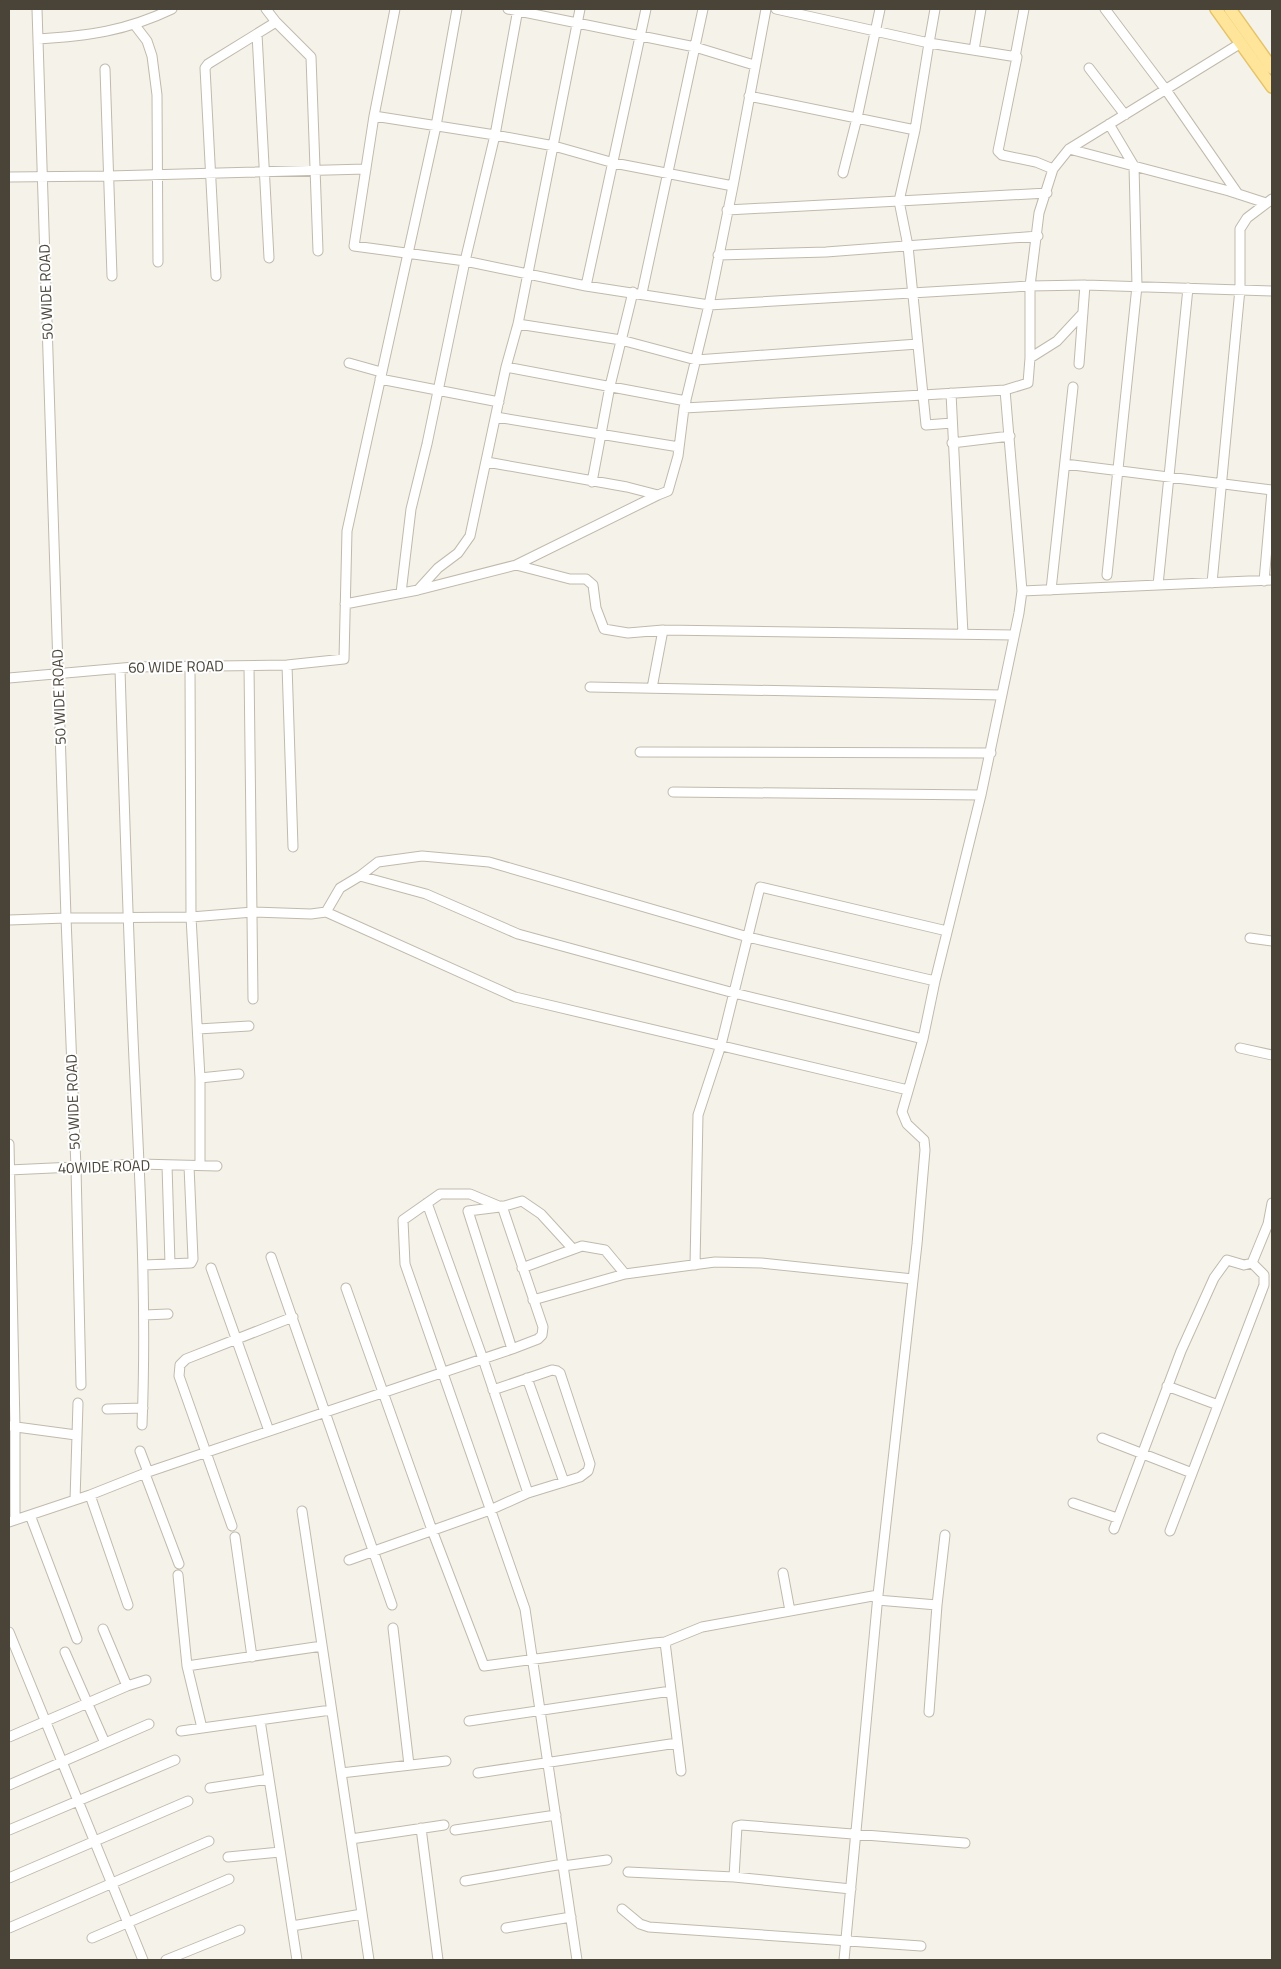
<svg xmlns="http://www.w3.org/2000/svg" width="1281" height="1969" viewBox="0 0 1281 1969" font-family="'Titillium Web',sans-serif">
	<style>
		.lines { fill: none; stroke-linecap: round; stroke-linejoin: round }
		.minor-casing { stroke: #c1baac; stroke-width: 11 }
		.major-casing { stroke: #e5c368; stroke-width: 14 }
		.minor { stroke: #fff; stroke-width: 9 }
		.major { stroke: #fee59a; stroke-width: 11 }
		.labels { text-anchor: middle; stroke-width: 4; stroke-linejoin: round; paint-order: stroke }
		.street-label { font-size: 15px; fill: #494338; stroke: #fff }
	</style>
	<rect width="100%" height="100%" fill="#f5f2ea"/>
	<g class="lines">
		<defs>
			<path id="minor" d="M37 9 66 918 76 1168 81 1385
				M266 9 276 22 311 57 318 251
				M395 9 374 116 354 246 465 261 586 286 709 305 1030 286 1085 285 1272 291
				M508 9 695 47 754 65
				M776 9 929 43 935 9
				M1105 9 1166 90 1238 194
				M134 24 147 41 152 56 157 95 158 262
				M257 34 269 258
				M38 39C88 36 126 31 172 9
				M974 50 981 9
				M1015 57 1024 9
				M1089 68 1125 115
				M105 69 112 276
				M749 96 915 130
				M374 116 495 135 554 146 614 163 733 186
				M1069 149 1229 191 1266 203
				M843 173 857 118 880 9
				M9 177 109 176 366 169
				M1047 193 899 201 915 130 929 43 1017 57 998 151 1002 155 1036 162 1053 169
				M727 210 899 201 908 246 923 395 1005 390 1022 591 1019 613 981 795 935 981 923 1039 902 1112 907 1124 924 1140 925 1150 917 1244 878 1595 844 1960
				M718 255 826 252 1038 236
				M216 276 205 68 208 64 276 22
				M586 286 646 9
				M642 293 703 9
				M518 324 621 340 696 360 918 344
				M1030 358 1057 341 1083 313
				M349 363 381 372
				M1079 364 1085 285
				M506 367 686 401
				M380 379 499 402
				M1005 390 1028 383 1030 358V286L1039 213 1053 169 1069 149 1241 43
				M951 393 963 634
				M684 408 923 395 926 425 952 423
				M496 417 679 447
				M952 443 1010 436
				M487 462 627 487 658 495 668 491 678 456 684 408 709 305 733 186 766 9
				M1065 464 1272 490
				M592 482 610 386 633 292
				M516 565 570 579H586L593 585 596 608 604 629 628 633 663 630 1014 635
				M1107 575 1137 286 1134 166 1109 124
				M1264 581 1272 491
				M1212 583 1240 289V229L1247 218 1272 199
				M1158 585 1188 288
				M418 590 438 568 458 553 470 536 506 367 518 324 580 9
				M1051 590 1073 387
				M1022 591 1272 580
				M401 593 411 509 427 444 465 261 495 135 518 9
				M345 604 418 590 516 565 658 495
				M287 665 293 847
				M249 666 253 999
				M190 667 191 917 200 1078V1165
				M120 669C124 799 128 929 134 1060 140 1181 147 1303 142 1425
				M9 678 134 667 287 665 344 659 347 531 436 126 457 9
				M590 687 1001 695
				M652 688 663 630
				M640 752 991 753
				M673 792 981 795
				M360 876 378 862 422 856 489 862 748 937 935 981
				M326 912 515 997 908 1090
				M9 920 66 918 191 917 253 912 311 914 326 912 340 888 360 876 426 894 518 934 734 993 923 1039
				M1250 938 1272 941
				M198 1029 249 1026
				M1240 1048 1272 1055
				M200 1078 239 1074
				M9 1144 15 1426V1520
				M167 1165 170 1264
				M9 1170 139 1164 217 1166
				M427 1203 483 1359 528 1493
				M500 1207 468 1211 512 1349
				M573 1249 541 1214 522 1201 501 1207 470 1194H440L403 1220 405 1264 525 1609 577 1960
				M271 1257 392 1605
				M1252 1263 1268 1224 1272 1203
				M144 1265 191 1263 193 1259 189 1166
				M695 1265 698 1115 721 1045 760 887 947 931
				M211 1268 269 1431
				M522 1268 582 1246 605 1250 625 1274 715 1262 761 1263 913 1279
				M346 1288 432 1530 484 1666 654 1643 665 1642 702 1627 878 1595
				M533 1300 625 1274
				M144 1315 168 1314
				M527 1378 564 1482
				M1167 1386 1218 1405
				M107 1409 143 1408
				M9 1426 76 1435
				M1102 1438 1192 1473
				M140 1451 148 1472
				M145 1474 179 1564
				M90 1495 128 1605
				M75 1500 78 1403
				M1073 1503 1117 1518
				M302 1511 369 1960
				M30 1515 77 1639
				M9 1522 90 1495 148 1472 512 1349 538 1339 542 1335 543 1327 502 1206
				M232 1526 179 1376 180 1365 186 1359 293 1317
				M1114 1529 1181 1351 1214 1278 1227 1260 1244 1265 1252 1263
				M1170 1531 1264 1285V1275L1252 1263
				M235 1537 252 1657
				M349 1560 490 1510 528 1493 580 1477 588 1471 590 1464 560 1373 557 1371 552 1370 493 1390
				M783 1573 790 1611
				M178 1575 187 1666 202 1728
				M877 1600 937 1605
				M393 1628 409 1765
				M103 1629 127 1686
				M9 1632 143 1960
				M665 1642 681 1771
				M65 1652 105 1743
				M187 1666 322 1646
				M929 1712 937 1605 945 1535
				M260 1720 297 1960
				M469 1721 671 1691
				M181 1731 331 1710
				M9 1737 127 1686 146 1680
				M341 1773 446 1761
				M478 1773 677 1743
				M9 1785 149 1724
				M210 1788 269 1779
				M421 1828 438 1960
				M9 1830 175 1760
				M455 1830 556 1815
				M351 1839 444 1825
				M228 1857 280 1852
				M563 1866 607 1860
				M628 1872 734 1877 851 1889
				M734 1877 737 1826 741 1825 965 1843
				M9 1878 188 1801
				M465 1881 563 1864
				M622 1909 640 1924 649 1927 921 1946
				M292 1926 362 1914
				M9 1928 209 1841
				M506 1928 571 1917
				M92 1938 229 1879
				M166 1960 240 1930"/>
			<path id="major" d="M1216 9 1272 87
				M1230 9 1272 68"/>
		</defs>
		<!-- minor casing -->
		<use href="#minor" class="minor-casing"/>
		<!-- major casing -->
		<use href="#major" class="major-casing"/>
		<!-- minor -->
		<use href="#minor" class="minor"/>
		<!-- major -->
		<use href="#major" class="major"/>
	</g>
	<g class="labels">
		<!-- street labels -->
		<g class="street-label">
			<text transform="translate(46 292) rotate(-92)" y="5">50 WIDE ROAD</text>
			<text transform="translate(176 667) rotate(-1)" y="5">60 WIDE ROAD</text>
			<text transform="translate(59 697) rotate(-92)" y="5">50 WIDE ROAD</text>
			<text transform="translate(73 1102) rotate(-92)" y="5">50 WIDE ROAD</text>
			<text transform="translate(104 1167) rotate(-2)" y="5">40WIDE ROAD</text>
		</g>
	</g>
	<!-- border -->
	<rect width="1281" height="1969" fill="none" stroke="#494338" stroke-width="20"/>
</svg>
